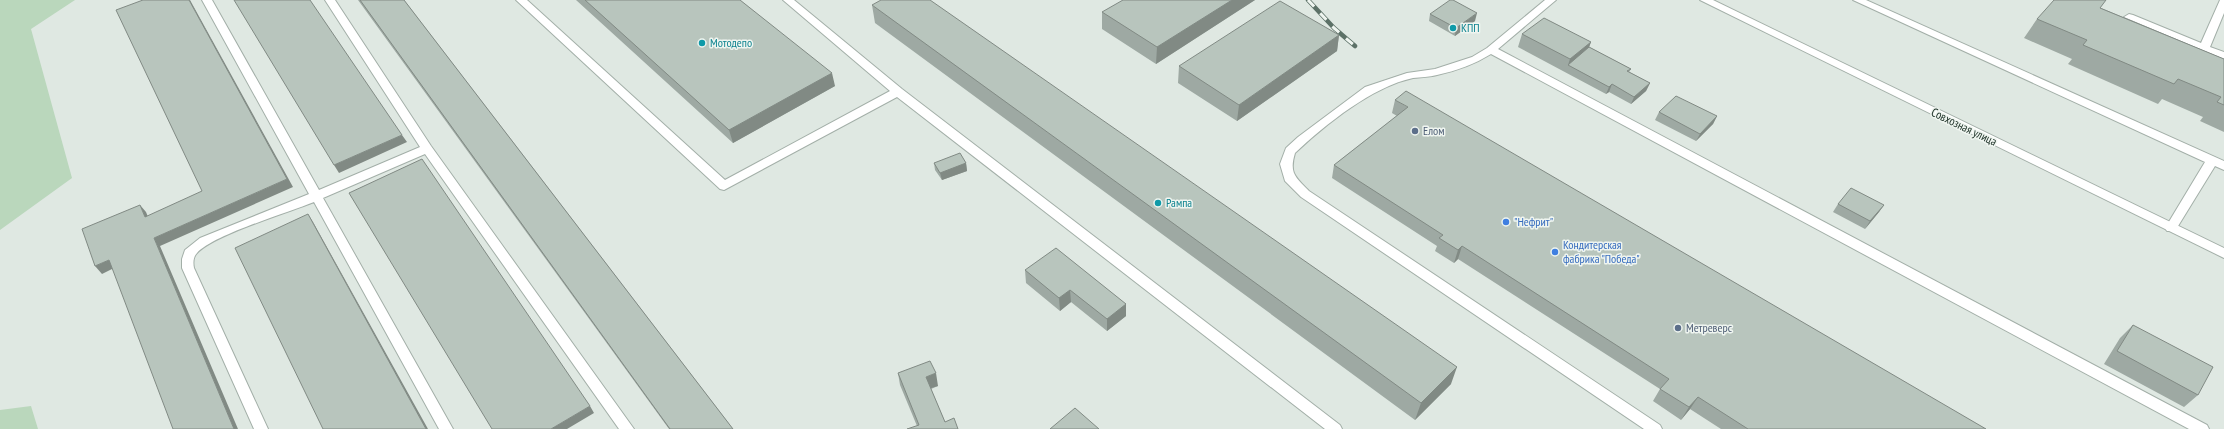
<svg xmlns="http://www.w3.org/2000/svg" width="2224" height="429" viewBox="0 0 2224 429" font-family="'PT Sans Narrow',sans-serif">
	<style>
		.green { fill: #bad7bc }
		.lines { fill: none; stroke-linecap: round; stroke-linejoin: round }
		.lane-casing { stroke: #a3afa8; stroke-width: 2 }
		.street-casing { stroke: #a3afa8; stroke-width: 2 }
		.lane { fill: #fff; fill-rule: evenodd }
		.street { fill: #fff; fill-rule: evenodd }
		.rail-casing { stroke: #5c7167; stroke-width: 4.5 }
		.rail { stroke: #eff5f0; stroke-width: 3; stroke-dasharray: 9; stroke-linecap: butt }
		.wall { fill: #9ea9a3 }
		.shaded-wall { fill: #818a84 }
		.building { fill: #b8c5bd; stroke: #818a84 }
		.culture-dot { fill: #0f9aa8; stroke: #eff5f0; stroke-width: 1.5 }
		.service-dot { fill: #5c6f8a; stroke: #eff5f0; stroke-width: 1.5 }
		.shop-dot { fill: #3f7fe0; stroke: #eff5f0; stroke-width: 1.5 }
		.labels { text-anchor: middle; stroke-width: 3; stroke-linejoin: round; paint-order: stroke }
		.culture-label { font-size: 12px; fill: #0d838f; stroke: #eff5f0; text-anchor: start }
		.street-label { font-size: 12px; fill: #22362c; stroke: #eff5f0 }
		.service-label { font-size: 12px; fill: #4e5e75; stroke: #eff5f0; text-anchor: start }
		.shop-label { font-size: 12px; fill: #366cbe; stroke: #eff5f0; text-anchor: start }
	</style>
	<rect width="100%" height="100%" fill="#dfe8e2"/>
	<!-- green -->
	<path class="green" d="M0 0H75L31 29 72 178 0 230Z
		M31 406 38 429H0V410Z"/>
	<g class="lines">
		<defs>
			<path id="lane" d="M202 0H212L319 190 420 147 325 0H335L431 146 634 429H619L425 154 323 198 453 429H439L314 202C287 213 213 235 197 253 193 257 193 263 194 268L268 429H254L182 268V259L185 250 200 238 309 194Z
				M516 0H527L725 180 890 91 783 0H794L902 89 1340 425 1342 429H1325L897 97 724 190 720 189Z
				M1545 0H1556L1498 49 2207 425 2209 429H2189L1491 54C1475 64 1456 71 1437 75 1429 77 1421 77 1413 78 1372 87 1326 124 1295 153 1289 173 1295 177 1309 191L1660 425 1662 429H1644L1301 197 1285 181 1280 164 1286 148 1298 137 1365 87 1407 73 1435 69 1472 57 1487 48Z
				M1853 0H1866L2224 161V170L2215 166 2175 231H2167L2165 228 2167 225 2205 162Z
				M2220 0H2224V13L2210 47 2224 52V59L2124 17 2129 14 2133 15 2201 43Z"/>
			<path id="street" d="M1700 0H1713L2224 248V258Z"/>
		</defs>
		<!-- lane casing -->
		<use href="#lane" class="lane-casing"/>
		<!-- street casing -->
		<use href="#street" class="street-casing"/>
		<!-- lane -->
		<use href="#lane" class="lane"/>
		<!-- street -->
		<use href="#street" class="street"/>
		<defs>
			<path id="rail" d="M1308 0 1334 28 1355 46"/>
		</defs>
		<!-- rail casing -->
		<use href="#rail" class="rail-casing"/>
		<!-- rail -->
		<use href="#rail" class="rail"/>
	</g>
	<!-- wall -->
	<path class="wall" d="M358 0H404L733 429H669Z
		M576 0H740L835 86 733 143Z
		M1255 0 1156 64 1102 29V12Z
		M872 5 1451 384 1415 420 875 23Z
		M2101 8 2224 59V132L2200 121 2203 117 2162 99 2158 104 2068 64 2072 59 2024 38 2037 19Z
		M1430 14 1475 21 1455 36 1429 21Z
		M1522 34 1591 42 1589 47 1631 69 1629 72 1650 83 1646 91 1631 104 1609 92 1606 94 1518 47Z
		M1339 35 1337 51 1237 121 1178 83 1179 66Z
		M1395 100 1986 429H1721L1690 409 1681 420 1653 401 1660 389 1458 259 1454 263 1435 251 1437 246 1332 178 1334 165 1397 116 1392 113Z
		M1659 112 1717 116 1713 124 1696 141 1655 120Z
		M934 163H966L967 171 942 180 935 170Z
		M1838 204 1884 205 1879 212 1865 229 1833 212Z
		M1025 270 1126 304V316L1107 331 1071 302 1060 311 1026 283Z
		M2133 325 2198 395 2184 407 2104 364 2120 338Z
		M898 373 938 386 931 389 945 422 958 429 917 426 900 385Z"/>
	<!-- shaded-wall -->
	<path class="shaded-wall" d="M189 0H190L293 187 160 246 238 429H234L154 238 287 179Z
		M1232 0H1255L1156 64 1157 47Z
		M1477 13 1475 21 1455 36 1456 28Z
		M1339 35 1337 51 1237 121 1239 105Z
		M1591 42 1586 55 1568 65 1570 59Z
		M832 73 835 86 733 143 729 130Z
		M1650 83 1646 91 1631 104 1634 97Z
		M1612 84 1609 92 1606 94 1609 87Z
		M1717 116 1713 124 1696 141 1700 134Z
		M402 135 407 142 339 173 334 165Z
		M966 163 967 171 942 180 940 173Z
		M140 205 146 212 151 224 145 217Z
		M1884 205 1879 212 1865 229 1870 221Z
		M308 214 313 222 428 429H426Z
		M1462 246 1458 259 1454 263 1458 250Z
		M109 260 116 267 102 274 95 266Z
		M1070 290 1071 302 1060 311 1059 298Z
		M1126 304V316L1107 331V319Z
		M1457 367 1451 384 1415 420 1421 403Z
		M936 373 938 386 928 389 926 377Z
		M1698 397 1690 409 1681 420 1689 407Z
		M590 406 594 413 567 429H551Z"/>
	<!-- building -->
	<path class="building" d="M143 0H189L287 179 154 238 234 429H173L109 260 95 266 82 229 140 205 145 217 202 191 116 10Z
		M234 0H310L402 135 334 165Z
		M360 0H404L733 429H670Z
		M585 0H740L832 73 729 130Z
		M881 0H930L1457 367 1421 403 872 5Z
		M1123 0H1232L1157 47 1102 12Z
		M1450 0H1453L1477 13 1456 28 1430 14Z
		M2054 0H2106L2100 8 2224 59V105L2217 102 2221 97 2178 79 2174 84 2083 45 2087 40 2037 19Z
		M1280 1 1339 35 1239 105 1179 66Z
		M1544 18 1591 42 1570 59 1522 34Z
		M1589 47 1631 69 1627 71 1650 83 1634 97 1612 84 1609 87 1568 65Z
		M1406 91 1986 429H1748L1698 397 1689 407 1660 389 1669 379 1462 246 1458 250 1439 238 1443 235 1334 165 1408 107 1395 100Z
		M1676 96 1717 116 1700 134 1659 112Z
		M960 153 966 163 940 173 934 163Z
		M422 159 590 406 551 429H492L349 193Z
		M1851 188 1884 205 1870 221 1838 204Z
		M308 214 426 429H323L235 248Z
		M1056 248 1126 304 1107 319 1070 290 1059 298 1025 270Z
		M2133 325 2213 367 2198 395 2117 351Z
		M930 361 936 373 926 377 945 422 954 418 958 429H907L919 425 898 373Z
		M1075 408 1099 429H1050Z"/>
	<!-- markers -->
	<g class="culture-dot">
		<circle cx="1453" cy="28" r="4"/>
		<circle cx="702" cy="43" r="4"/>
		<circle cx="1158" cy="203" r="4"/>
	</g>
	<g class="service-dot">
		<circle cx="1415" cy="131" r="4"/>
		<circle cx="1678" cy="328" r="4"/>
	</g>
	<g class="shop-dot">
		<circle cx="1506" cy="222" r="4"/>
		<circle cx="1555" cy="252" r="4"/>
	</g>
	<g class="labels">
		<!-- culture labels -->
		<g class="culture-label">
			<text x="1461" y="32">КПП</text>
			<text x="710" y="47">Мотодепо</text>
			<text x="1166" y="207">Рампа</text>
		</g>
		<!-- street labels -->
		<g class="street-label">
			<text transform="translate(1964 127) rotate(26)" y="4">Совхозная улица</text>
		</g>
		<!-- service labels -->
		<g class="service-label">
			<text x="1423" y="135">Елом</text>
			<text x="1686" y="332">Метреверс</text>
		</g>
		<!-- shop labels -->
		<g class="shop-label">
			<text x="1514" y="226">"Нефрит"</text>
			<text x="1563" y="249">Кондитерская<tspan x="1563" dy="14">фабрика "Победа"</tspan></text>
		</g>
	</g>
</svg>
